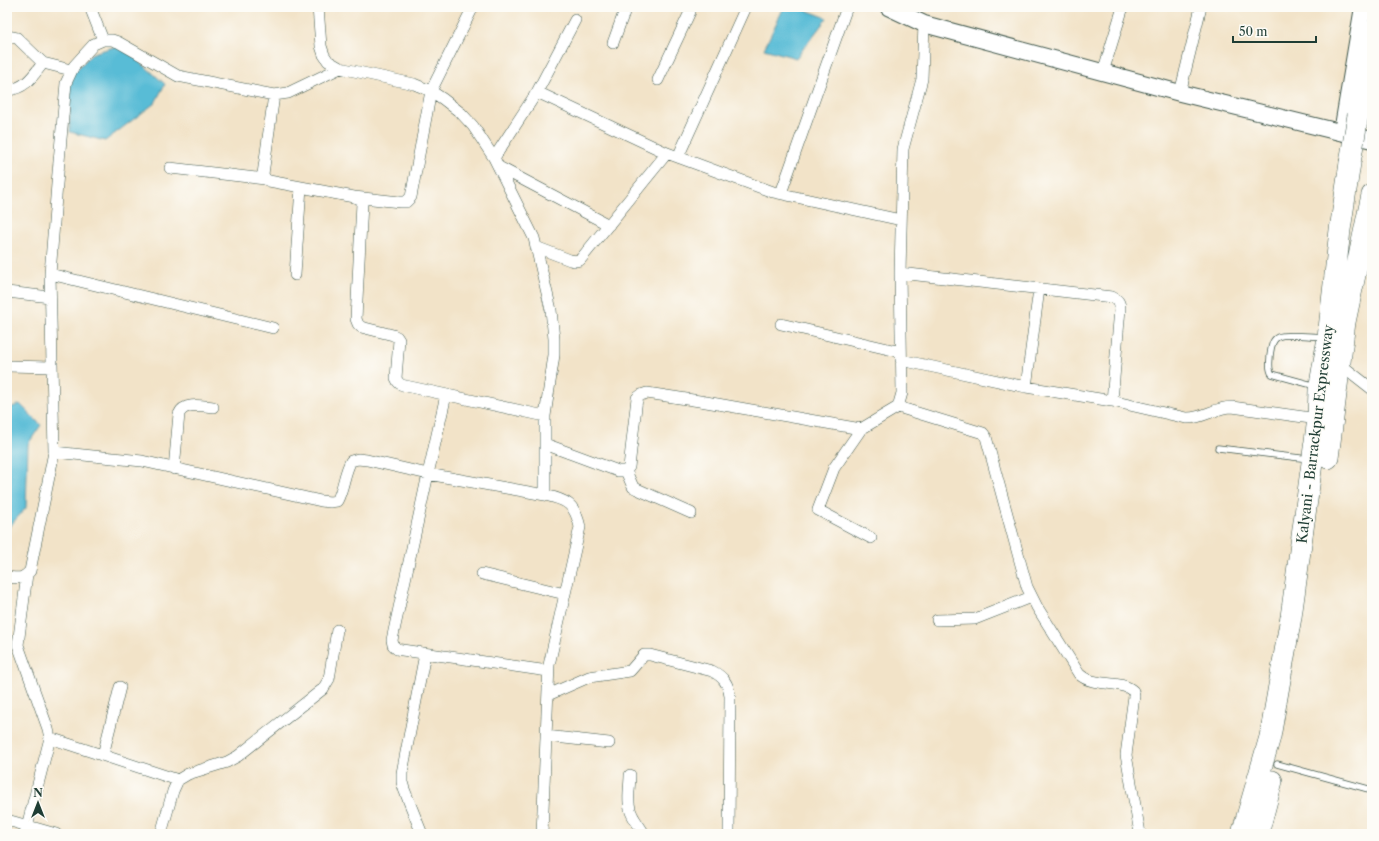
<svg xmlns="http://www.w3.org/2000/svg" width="1379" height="841" viewBox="0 0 1379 841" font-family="'Libre Caslon Text',serif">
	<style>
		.water { fill: #58bcd6; stroke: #3c7c85 }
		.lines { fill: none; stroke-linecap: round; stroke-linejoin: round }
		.lane-casing { stroke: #3f564a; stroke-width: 7 }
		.street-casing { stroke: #3f564a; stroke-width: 12 }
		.secondary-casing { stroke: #3f564a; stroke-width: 18 }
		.highway-casing { stroke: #3f564a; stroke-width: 22 }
		.lane { stroke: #fff; stroke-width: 5.5 }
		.street { stroke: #fff; stroke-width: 11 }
		.secondary { stroke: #fff; stroke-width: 16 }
		.highway { stroke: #fff; stroke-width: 21 }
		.highway-bridge-casing { stroke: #3f564a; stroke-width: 22; stroke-linecap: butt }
		.highway-bridge { stroke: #fff; stroke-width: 21 }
		.labels { text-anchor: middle; stroke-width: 3; stroke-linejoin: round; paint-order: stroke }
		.street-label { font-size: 14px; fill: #1f3d34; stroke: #fdfcf7 }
	</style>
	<rect width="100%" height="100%" fill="#fdfcf7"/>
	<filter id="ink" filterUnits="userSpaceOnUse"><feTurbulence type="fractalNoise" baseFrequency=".025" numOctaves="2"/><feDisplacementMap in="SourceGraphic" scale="8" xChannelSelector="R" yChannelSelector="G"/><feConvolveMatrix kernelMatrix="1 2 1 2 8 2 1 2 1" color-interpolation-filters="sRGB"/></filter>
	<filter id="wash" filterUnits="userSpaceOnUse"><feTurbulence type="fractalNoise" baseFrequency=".012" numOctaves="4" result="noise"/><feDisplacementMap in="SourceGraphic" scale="16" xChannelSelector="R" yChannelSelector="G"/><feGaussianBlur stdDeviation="0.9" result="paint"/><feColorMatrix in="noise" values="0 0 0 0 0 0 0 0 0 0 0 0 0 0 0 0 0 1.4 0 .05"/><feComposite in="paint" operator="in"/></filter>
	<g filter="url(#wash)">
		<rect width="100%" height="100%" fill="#f2e3c8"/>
		<!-- water -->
		<path class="water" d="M784 7H798L827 18 796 58 764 49Z
			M121 45 165 84 155 103 105 141 70 132 69 77 93 53Z
			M20 404 41 425 28 444 26 508 7 529V409Z"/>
	</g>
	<g filter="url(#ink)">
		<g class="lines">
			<defs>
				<path id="lane" d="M1316 386 1272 374C1268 369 1270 362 1270 356 1271 350 1271 340 1278 337 1285 333 1315 337 1325 337
					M1218 448 1309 459
					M1277 764 1372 790"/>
				<path id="street" d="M90 7 103 40
					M318 7 321 46 324 55 328 61 340 68 414 84 431 91 443 99 461 113 473 126 494 158 534 238 551 310 554 339V355L545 416V495
					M7 36 17 38 43 63 71 70
					M613 43 626 7
					M1103 72 1123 7
					M658 80 690 12V7
					M7 90C25 89 33 76 43 63
					M537 92 667 153 773 192 901 220
					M1180 93 1201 7
					M274 95 263 174 265 179 269 181 354 197 360 199 362 203 356 319 358 324 361 327 393 335 397 337 399 340 396 378C398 383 400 385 406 386L545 416
					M678 157 746 7
					M494 158 537 92 575 20
					M499 167 609 225
					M170 168 265 179
					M781 193 847 7
					M354 197 400 202H406L411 197 431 91 473 7
					M536 247 570 260 575 261 580 260 667 153
					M900 273 1112 297C1118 300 1120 302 1120 309L1112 401
					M50 274 273 328
					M295 275 301 187
					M7 292 50 297
					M781 324 901 352
					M901 360 1026 387 1112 401 1186 418C1203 419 1215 407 1232 407L1318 419
					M1340 364 1372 389
					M7 366 52 367
					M1026 387 1039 289
					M446 395 428 474 392 640 393 645 397 649 402 650 548 671
					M898 407 983 433 986 437 1027 587 1037 607 1079 674C1094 688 1120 679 1133 691L1134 696 1126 755 1140 833
					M545 444 618 471H626L629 467 637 398 641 395 647 393 706 402 861 429
					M54 452 142 461 321 501 330 502 337 501C344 488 344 473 351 461L358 459 367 460 428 474 545 495C567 500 575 504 580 527L549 665 542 834
					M174 469 179 414C184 402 203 406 213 407
					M626 471 633 487 637 489 691 513
					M871 538 818 510 834 468 861 429 898 407 902 393 900 273 903 149 922 79 924 24
					M482 574 565 594
					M7 577C18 578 22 580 30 571L54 452 50 274 57 184 66 83 74 66 94 44 103 40H112L118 42 178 76 274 95 288 93 340 68
					M937 620 975 619 1031 597
					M548 695 589 677 630 671 644 655H650L712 671C724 677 728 684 730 696L729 834
					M546 736 609 743
					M50 738 178 780
					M103 755 120 687
					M630 775C630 786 627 799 630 809 632 818 640 826 644 834
					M7 820 56 834
					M25 834 50 738 48 729 18 645 27 574
					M161 834 173 791 178 780 188 774 227 762 238 756 323 689 329 679 337 630
					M422 834 404 789 402 782V773L425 654"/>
				<path id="secondary" d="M888 7 924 24 1180 93 1372 140
					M1342 132 1363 7"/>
				<path id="highway" d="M1358 115 1372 31
					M1328 458 1345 322 1372 195
					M1242 834 1270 737 1291 617 1318 419 1319 390 1328 338 1340 230 1350 163
					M1258 834 1272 781"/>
			</defs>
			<!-- lane casing -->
			<use href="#lane" class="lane-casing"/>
			<!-- street casing -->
			<use href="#street" class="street-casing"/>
			<!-- secondary casing -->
			<use href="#secondary" class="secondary-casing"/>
			<!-- highway casing -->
			<use href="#highway" class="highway-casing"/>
			<!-- lane -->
			<use href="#lane" class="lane"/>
			<!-- street -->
			<use href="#street" class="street"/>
			<!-- secondary -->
			<use href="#secondary" class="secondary"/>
			<!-- highway -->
			<use href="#highway" class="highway"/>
			<defs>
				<path id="highway-bridge" d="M1350 163 1358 115"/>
			</defs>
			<!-- highway-bridge casing -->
			<use href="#highway-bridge" class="highway-bridge-casing"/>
			<!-- highway-bridge -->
			<use href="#highway-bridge" class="highway-bridge"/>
		</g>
	</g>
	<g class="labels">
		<!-- street labels -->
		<g class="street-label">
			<text transform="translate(1315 434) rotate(-83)" y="5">Kalyani - Barrackpur Expressway</text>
		</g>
	</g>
	<!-- margin -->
	<rect width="1379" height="841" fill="none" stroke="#fdfcf7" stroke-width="24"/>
	<!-- north arrow -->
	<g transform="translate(38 803)" stroke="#fdfcf7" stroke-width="3" paint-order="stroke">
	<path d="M0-3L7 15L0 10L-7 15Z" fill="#1f3d34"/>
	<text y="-6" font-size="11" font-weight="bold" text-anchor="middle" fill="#1f3d34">N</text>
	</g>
	<!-- scale -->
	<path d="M1233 36v6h83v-6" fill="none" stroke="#1f3d34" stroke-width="2"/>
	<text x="1239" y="36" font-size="12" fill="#1f3d34" stroke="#fdfcf7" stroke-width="3" paint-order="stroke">50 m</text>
</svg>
